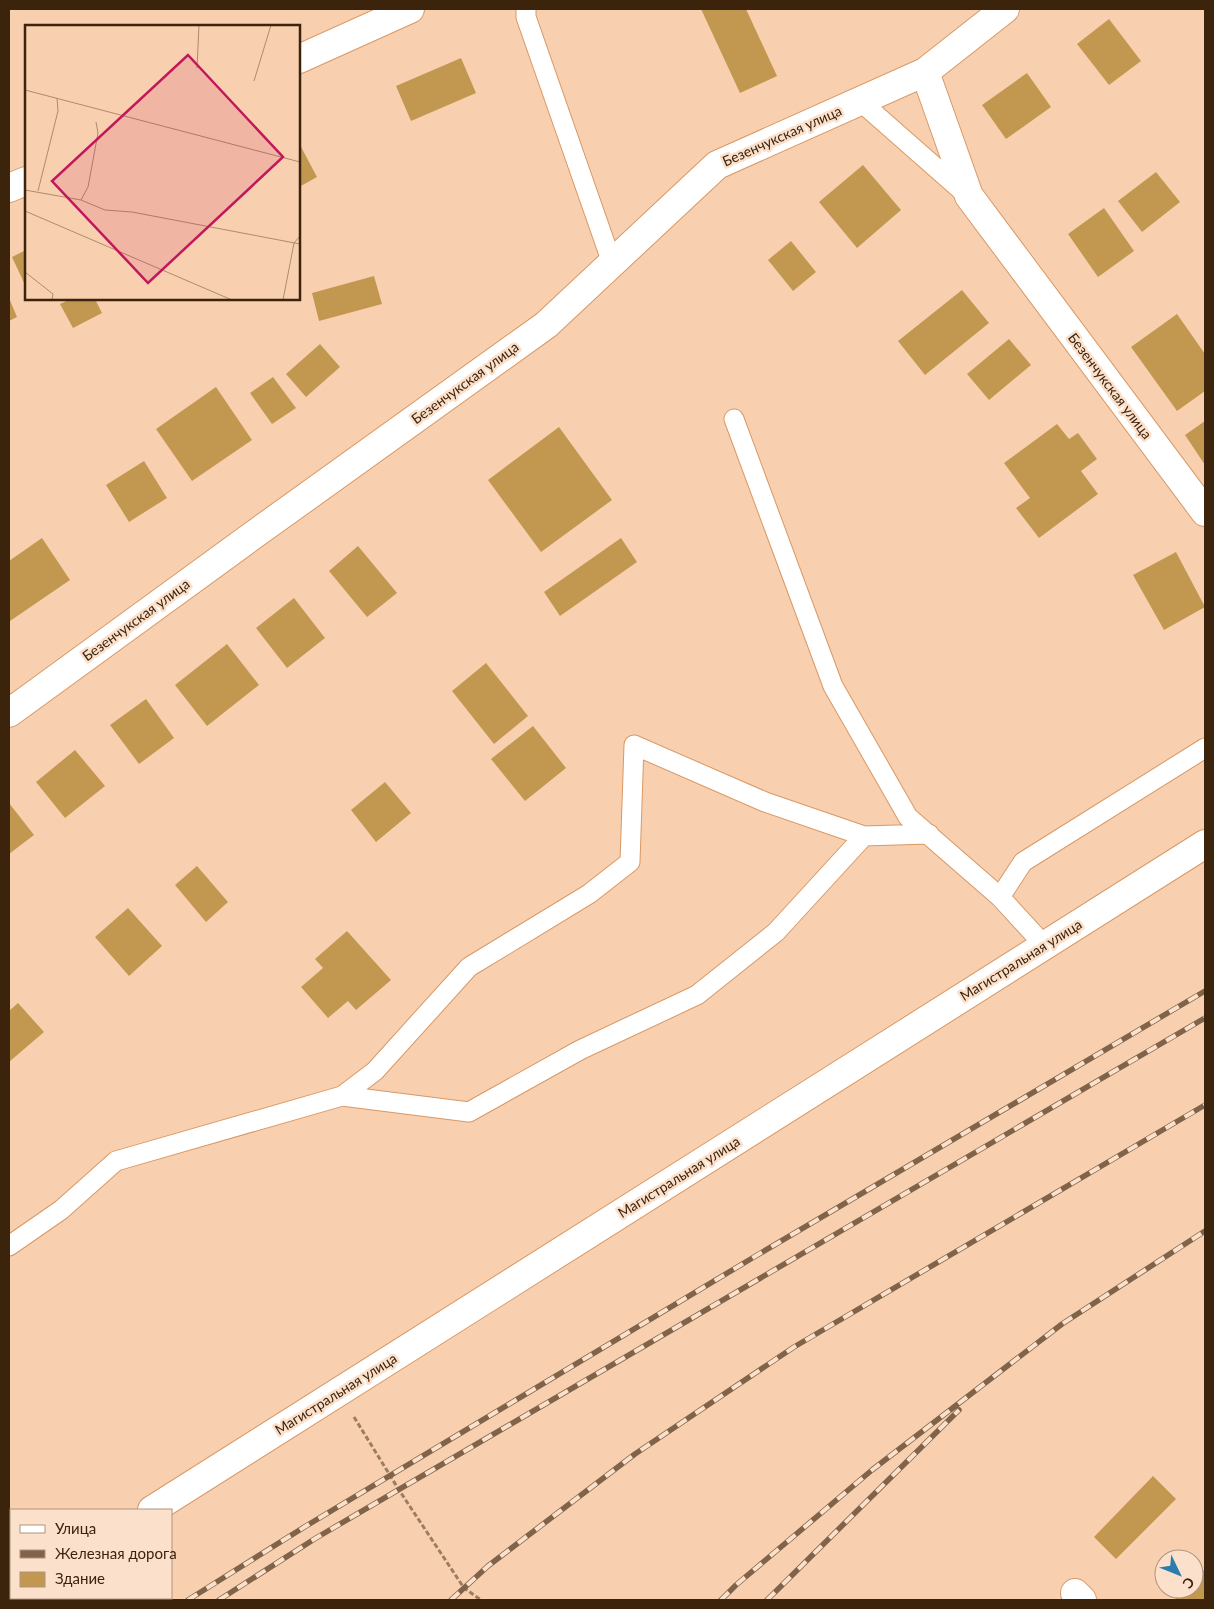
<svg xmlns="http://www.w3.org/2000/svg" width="1214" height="1609" viewBox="0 0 1214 1609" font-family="Lato,sans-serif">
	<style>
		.building { fill: #c29850 }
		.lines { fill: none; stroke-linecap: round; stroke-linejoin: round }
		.service-casing { stroke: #d99864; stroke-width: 21 }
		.minor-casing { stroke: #d99864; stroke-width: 30 }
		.primary-casing { stroke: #d99864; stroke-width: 30 }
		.path { stroke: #9d7d61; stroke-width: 3; stroke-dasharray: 5 2.5; stroke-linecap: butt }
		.service { stroke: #fff; stroke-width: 19 }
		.minor { stroke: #fff; stroke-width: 28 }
		.primary { stroke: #fff; stroke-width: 28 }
		.rail-casing { stroke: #816349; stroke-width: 5.5 }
		.rail { stroke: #fbe0cb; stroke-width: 4; stroke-dasharray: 11; stroke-linecap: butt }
		.labels { text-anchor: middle; stroke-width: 5; stroke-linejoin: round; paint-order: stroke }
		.street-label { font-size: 14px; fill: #3c230c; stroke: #fbe0cb }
		.inset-road { fill: none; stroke: #ad8b6e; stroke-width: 1 }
		.view { fill: #c2185b; fill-opacity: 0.15; stroke: #c2185b; stroke-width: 2.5 }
		.inset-edge { fill: none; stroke: #3c230c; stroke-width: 2.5 }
	</style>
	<rect width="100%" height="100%" fill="#f8d0b0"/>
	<!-- building -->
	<path class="building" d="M701 9H746L777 76 740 93Z
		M1109 19 1141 61 1109 85 1077 44Z
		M461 58 476 93 411 121 396 86Z
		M1027 73 1051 107 1006 139 982 105Z
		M299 143 317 177 299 187Z
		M863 165 901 210 857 248 819 202Z
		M1156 172 1180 202 1142 232 1118 201Z
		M1104 208 1134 251 1098 277 1068 234Z
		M791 241 816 272 793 291 768 260Z
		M26 250V287L12 257Z
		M374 276 382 304 319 321 312 293Z
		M962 290 989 323 925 375 898 341Z
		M9 298 17 317 9 321Z
		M71 299H95L102 313 73 328 60 304Z
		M1177 314 1205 354V391L1177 411 1131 347Z
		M1009 339 1031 365 989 400 967 374Z
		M320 344 340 367 306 397 286 374Z
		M273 377 296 408 272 424 250 393Z
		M216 387 252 440 192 481 156 429Z
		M1205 421V465L1185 435Z
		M1057 424 1069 439 1078 433 1097 459 1081 471 1098 494 1039 538 1016 508 1030 498 1004 463Z
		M559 427 612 500 541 552 488 480Z
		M144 461 167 498 129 522 106 485Z
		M42 538 70 580 10 621 9 619V561Z
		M621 538 637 562 560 616 544 592Z
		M358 546 397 593 367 617 329 571Z
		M1176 552 1205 607 1164 630 1133 575Z
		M294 598 325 638 287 668 256 628Z
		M227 644 259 685 207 726 175 685Z
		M486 663 528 716 494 744 452 691Z
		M146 699 174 738 139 764 110 725Z
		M533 726 566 768 525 801 491 759Z
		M75 750 105 786 65 818 36 782Z
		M385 782 411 813 376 842 351 810Z
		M9 803 34 835 9 854Z
		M197 866 228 902 206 922 175 885Z
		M128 908 162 946 129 976 95 937Z
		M347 931 391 980 356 1010 348 1001 328 1018 301 987 323 968 315 959Z
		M18 1003 44 1032 9 1062V1011Z
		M1153 1476 1176 1499 1116 1559 1094 1537Z
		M1205 1569V1600H1174L1185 1589H1194V1580Z"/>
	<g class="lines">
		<defs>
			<path id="service" d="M526 9V17L612 263
				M860 101 968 196
				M734 419 833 686 908 817 1000 897
				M1044 945 1000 897 1023 862 1205 748
				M342 1096 375 1071 469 967 589 894 630 862 634 745 765 802 864 836
				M9 1246 61 1210 116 1161 342 1096 469 1112 580 1050 697 995 776 932 864 836 929 834"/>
			<path id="minor" d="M299 59 410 9
				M925 72 969 196 1205 512
				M9 188 26 181
				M9 713 252 536 546 325 717 165 925 72 1005 9
				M1075 1593 1082 1600"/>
			<path id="primary" d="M152 1510 1205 844
				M10 1600 14 1598"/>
		</defs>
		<!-- service casing -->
		<use href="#service" class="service-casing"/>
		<!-- minor casing -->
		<use href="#minor" class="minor-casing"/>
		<!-- primary casing -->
		<use href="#primary" class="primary-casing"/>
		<!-- path -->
		<path class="path" d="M354 1417 399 1490 464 1588 481 1600"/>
		<!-- service -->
		<use href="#service" class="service"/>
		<!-- minor -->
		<use href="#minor" class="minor"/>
		<!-- primary -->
		<use href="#primary" class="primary"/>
		<defs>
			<path id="rail" d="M188 1600 306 1526 754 1257 1205 991
				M219 1600 316 1538 1205 1018
				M451 1600 488 1566 635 1454 794 1347 1205 1105
				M721 1600 736 1585 872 1470 1062 1324 1205 1231
				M767 1600 959 1410"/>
		</defs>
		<!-- rail casing -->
		<use href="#rail" class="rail-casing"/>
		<!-- rail -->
		<use href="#rail" class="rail"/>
	</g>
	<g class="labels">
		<!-- street labels -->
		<g class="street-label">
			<text transform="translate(782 136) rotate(-24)" y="5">Безенчукская улица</text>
			<text transform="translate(465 383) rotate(-36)" y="5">Безенчукская улица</text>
			<text transform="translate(1110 386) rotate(53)" y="5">Безенчукская улица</text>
			<text transform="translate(136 620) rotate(-36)" y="5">Безенчукская улица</text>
			<text transform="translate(1021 960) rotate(-32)" y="5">Магистральная улица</text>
			<text transform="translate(679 1177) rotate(-32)" y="5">Магистральная улица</text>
			<text transform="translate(336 1394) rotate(-32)" y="5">Магистральная улица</text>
		</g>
	</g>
	<!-- overview -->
	<g transform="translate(25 25)">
		<rect width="275" height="275" fill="#f8d0b0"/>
		<path class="inset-road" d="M172 43 174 0M229 56 246 0M0 65 275 137M0 165 56 175 80 185 107 187 275 219M13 166 33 86 32 73M56 175 63 162 73 108 71 97M0 186 207 275M0 247 28 269 27 275M258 275 269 218 275 211"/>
		<path class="view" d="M163 30 258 132 123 258 27 156Z"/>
		<rect width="275" height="275" class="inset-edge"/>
	</g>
	<!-- border -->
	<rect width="1214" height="1609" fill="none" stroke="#3c230c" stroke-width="20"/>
	<!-- legend -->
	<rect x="10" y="1509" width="162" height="90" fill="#fbe0cb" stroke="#af947f"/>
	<rect x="20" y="1525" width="25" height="8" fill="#ffffff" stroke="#af947f"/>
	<text x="55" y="1534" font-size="15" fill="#3c230c">Улица</text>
	<rect x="20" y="1550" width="25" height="8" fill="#816349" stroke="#af947f"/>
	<text x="55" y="1559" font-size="15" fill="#3c230c">Железная дорога</text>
	<rect x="20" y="1572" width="25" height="15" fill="#c29850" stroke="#af947f"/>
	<text x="55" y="1584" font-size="15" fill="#3c230c">Здание</text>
	<!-- north arrow -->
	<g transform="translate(1179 1574) rotate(133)"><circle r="24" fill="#fbe0cb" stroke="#af947f"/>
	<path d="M0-4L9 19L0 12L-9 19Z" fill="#2b7dad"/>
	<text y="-8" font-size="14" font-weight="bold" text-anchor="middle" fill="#3c230c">С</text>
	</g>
</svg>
